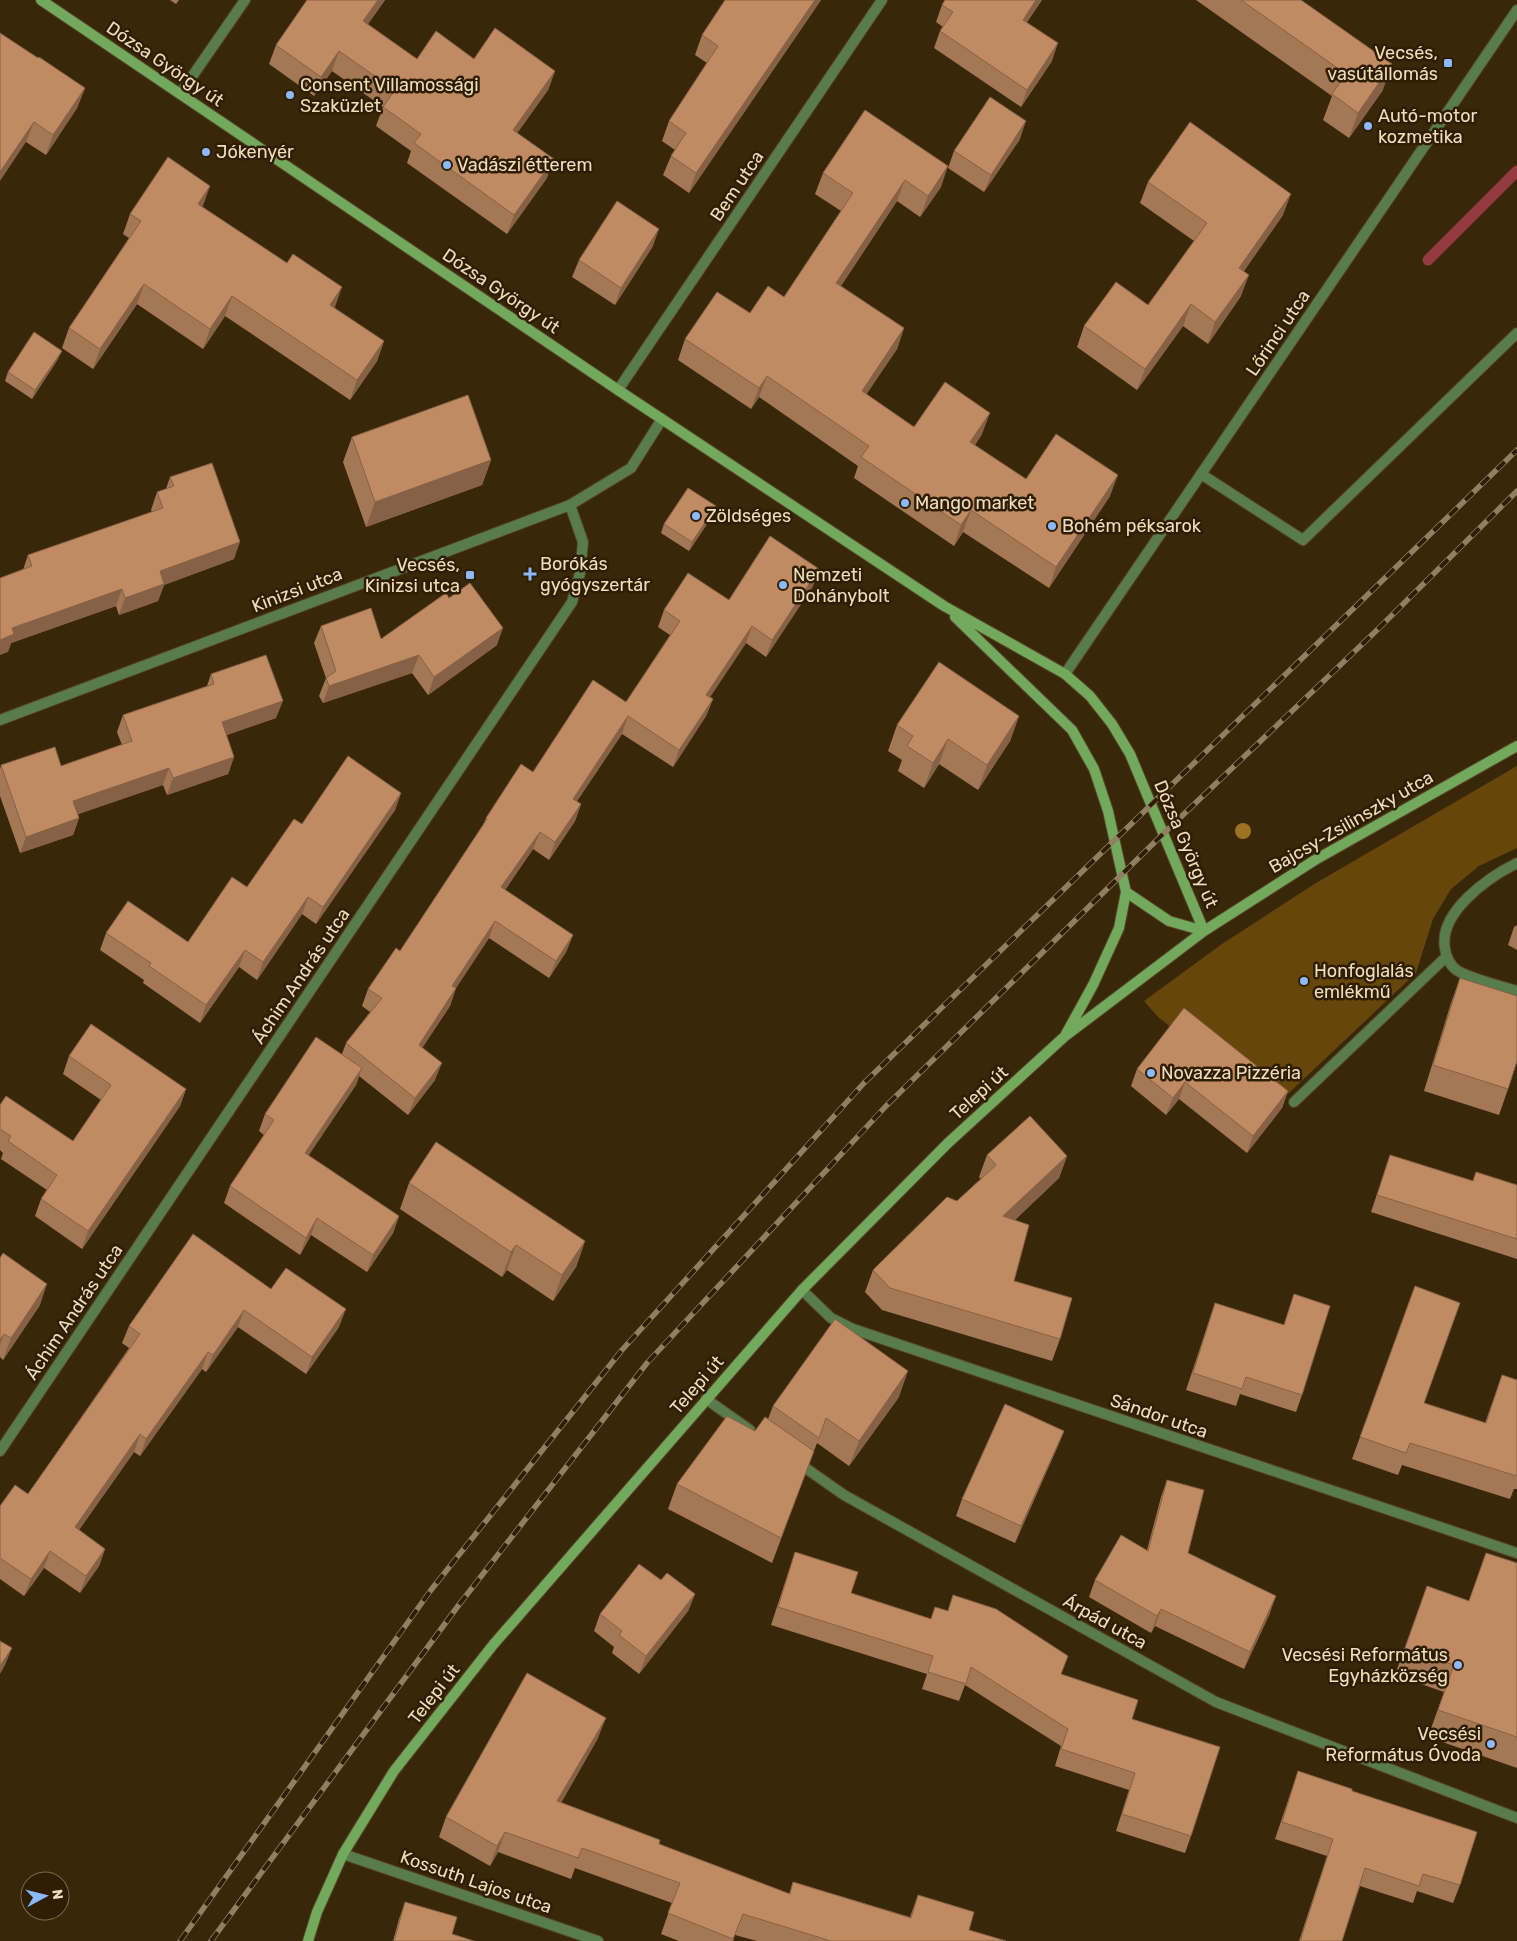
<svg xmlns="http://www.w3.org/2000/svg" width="1517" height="1941" viewBox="0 0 1517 1941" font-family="Rubik,sans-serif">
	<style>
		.green { fill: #66460b }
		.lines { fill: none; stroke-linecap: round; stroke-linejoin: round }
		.stream { stroke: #933a42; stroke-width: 11 }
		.lane-casing { stroke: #564426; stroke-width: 12 }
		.street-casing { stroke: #564426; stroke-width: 12 }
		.secondary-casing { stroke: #564426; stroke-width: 12 }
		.lane { stroke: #597c4c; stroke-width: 10 }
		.street { stroke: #597c4c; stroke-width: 10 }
		.secondary { stroke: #72a95c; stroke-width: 10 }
		.rail-casing { stroke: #927f63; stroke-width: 5.5 }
		.rail { stroke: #2f1e01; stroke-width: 4; stroke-dasharray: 11; stroke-linecap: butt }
		.tree { fill: #9f7223 }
		.wall { fill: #a57855 }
		.shaded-wall { fill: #866145 }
		.building { fill: #c08b63; stroke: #866145 }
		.poi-dot { fill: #8bb9fc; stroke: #2f1e01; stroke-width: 2 }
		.labels { text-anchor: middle; stroke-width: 5; stroke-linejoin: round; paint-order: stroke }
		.poi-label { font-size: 18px; fill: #efdcc1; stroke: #2f1e01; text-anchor: start }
		.street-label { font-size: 18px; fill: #efdcc1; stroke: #2f1e01 }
	</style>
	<rect width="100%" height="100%" fill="#392709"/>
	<!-- green -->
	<path class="green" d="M1517 766V848L1479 866 1451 889 1433 919 1416 973 1273 1108 1158 1017 1144 1001 1222 944 1316 883Z"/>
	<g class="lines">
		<!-- stream -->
		<path class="stream" d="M1428 260 1517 171"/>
		<defs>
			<path id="lane" d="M1201 474 1303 540 1517 333
				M1294 1102 1446 957"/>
			<path id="street" d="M180 94 245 0
				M618 390 882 0
				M1065 674 1517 10
				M0 720 570 505 631 468 662 419
				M1517 863C1489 877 1438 912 1445 949 1446 957 1451 967 1458 971 1472 979 1501 986 1517 991
				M802 1290 831 1318 853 1329 1517 1553
				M706 1399 750 1430
				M0 1451 572 602 580 573 583 542 570 505
				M797 1462 844 1495 1216 1702 1517 1818
				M343 1854 598 1941"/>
			<path id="secondary" d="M41 0 618 390 944 606 1065 674 1090 696 1112 724 1130 754 1204 931
				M955 617 1072 730 1094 769 1108 811 1126 892 1119 928 1093 985 1066 1034
				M1126 892 1169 921 1204 931
				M308 1941 317 1912 343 1854 394 1771 493 1645 802 1290 948 1143 1064 1037 1204 931 1315 860 1517 746"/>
		</defs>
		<!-- lane casing -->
		<use href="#lane" class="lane-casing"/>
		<!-- street casing -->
		<use href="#street" class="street-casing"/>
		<!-- secondary casing -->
		<use href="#secondary" class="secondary-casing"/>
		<!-- lane -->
		<use href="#lane" class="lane"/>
		<!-- street -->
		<use href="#street" class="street"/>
		<!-- secondary -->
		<use href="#secondary" class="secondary"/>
		<defs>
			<path id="rail" d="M180 1941 431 1590 622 1350 864 1083 1517 450
				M211 1941 458 1606 647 1363 887 1105 1164 833 1376 631 1517 491"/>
		</defs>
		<!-- rail casing -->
		<use href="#rail" class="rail-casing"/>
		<!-- rail -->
		<use href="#rail" class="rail"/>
	</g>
	<!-- trees -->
	<circle class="tree" cx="1243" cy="831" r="8"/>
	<!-- wall -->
	<path class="wall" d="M170 0H179L176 4Z
		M307 0H385L368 24 417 59H474L555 71 548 90 517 133 547 178 507 234 407 163 411 151 376 126 383 107 332 71 314 96 269 64 276 45Z
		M821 0 689 193 663 175 671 156 675 150 662 141 669 121 707 63 695 55 702 35Z
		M945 0H1042L1027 22 1052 61 1021 107 934 48 940 31 943 27 936 22 942 5Z
		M1196 0H1301L1383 90 1349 138 1323 120 1332 96Z
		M38 58 85 88 77 108 46 155 26 142Z
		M865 110 941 187 920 217 897 201 841 286 904 328 897 349 866 394 914 427 982 434 975 445 1026 479 1110 496 1049 588 963 532 954 546 854 478 858 466 759 397 751 409 678 360 685 339 750 313 784 297 841 211 815 194 823 173Z
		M1020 139 984 192 948 168 954 151Z
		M1148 182 1283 215 1244 271 1241 296 1208 344 1183 326 1137 390 1077 347 1084 326 1148 305 1194 241 1140 203Z
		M203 206 202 207 334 308 384 341 377 361 350 400 225 316 203 349 137 304 93 369 62 348 69 328 129 238 123 234 130 214Z
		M653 246 615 305 572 277 579 260Z
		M58 359 32 399 5 381 8 372Z
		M352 437 491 460 482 485 366 527 343 462Z
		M170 477 234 559 164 585 158 601 119 615 116 606 11 643 8 652 23 570 28 555 152 512 151 510 157 492 166 489Z
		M716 506 713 515 689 551 661 533 664 524Z
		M813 586 766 657 746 643 710 697 713 699 706 716 673 767 622 734 577 801 581 804 575 821 549 860 533 849 505 890 573 935 566 952 549 978 489 938 456 988 450 1006 422 1048 435 1080 408 1115 359 1076 356 1085 308 1155 399 1216 393 1233 367 1272 311 1235 300 1255 224 1203 230 1186 264 1135 259 1131 265 1114 342 1054 346 1043 370 1012 362 1006 368 989 400 951 483 825 486 818 533 772 626 702 670 635 658 627 664 610Z
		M449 598 497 645 428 695 412 673 323 703 319 696 326 678 314 643 321 626 381 639Z
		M211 674 276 718 226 735 234 757 228 774 167 795 163 785 78 814 79 818 73 835 20 853 0 796V769L1 765 61 766 122 745 117 732 123 715 207 686Z
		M1019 716 1010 741 978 790 939 764 924 788 898 771 902 760 888 751 897 725Z
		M401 793 395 810 316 924 302 914 257 980 239 967 200 1023 143 983 144 980 100 950 106 933 188 942 247 887 302 824Z
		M1517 925V950L1508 945 1514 927Z
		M1460 978 1508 1089 1499 1115 1424 1091 1451 1003Z
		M69 1056 186 1089 180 1106 82 1249 35 1216 41 1199 47 1190 1 1159 3 1153 0 1150V1105L73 1141 101 1100 63 1074Z
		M1137 1069 1288 1091 1282 1108 1247 1153 1179 1099 1166 1115 1131 1086Z
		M987 1155 1067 1156 1059 1178 1015 1220 1014 1281 1060 1339 1052 1361 882 1310 865 1292 873 1270 957 1201 981 1179 979 1177Z
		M1390 1155 1473 1181 1517 1185V1259L1371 1212Z
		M409 1183 585 1241 576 1267 553 1301 507 1270 502 1277 400 1209Z
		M0 1258 40 1305 3 1360 0 1357Z
		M1415 1286 1424 1403 1485 1423 1502 1375 1517 1380V1489H1514L1510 1499 1402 1465 1398 1475 1352 1459Z
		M271 1289 339 1327 306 1374 238 1327 206 1372 202 1369 140 1456 134 1452 79 1530 105 1549 99 1566 80 1593 44 1568 24 1596 0 1579V1506L28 1494 129 1348 122 1343 129 1326Z
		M1294 1294 1302 1395 1296 1412 1240 1394 1236 1406 1186 1390 1215 1303 1284 1325Z
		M899 1397 849 1466 817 1443 772 1563 668 1509 677 1484 755 1431 768 1419 773 1406Z
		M1064 1431 1057 1448 1015 1543 956 1516 962 1499Z
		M1167 1480 1188 1553 1270 1613 1244 1669 1155 1626 1151 1633 1089 1597 1095 1580 1147 1550 1161 1497Z
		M795 1552 851 1593 931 1619 948 1611 953 1595 1061 1675 1132 1719 1191 1836 1185 1853 1116 1831 1129 1790 1055 1766 1061 1746 965 1685 959 1701 922 1689 927 1674 771 1625Z
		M1486 1553 1517 1563V1768L1428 1737 1444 1692 1395 1675 1427 1586 1469 1601Z
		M661 1580 695 1594 688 1611 639 1674 612 1653 614 1647 594 1631 600 1614Z
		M598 1738 561 1803 659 1844 789 1894 793 1882 910 1917 918 1895 969 1930 1006 1941H757L735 1935 733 1941H679L661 1934 672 1903 575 1868 571 1879 498 1852 490 1866 439 1837 446 1817Z
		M1298 1771 1352 1791 1460 1885 1453 1903 1417 1891 1413 1903 1360 1886 1342 1941H1299L1327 1856 1275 1839Z
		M405 1902 452 1934 474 1941H393L399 1919Z"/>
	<!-- shaded-wall -->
	<path class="shaded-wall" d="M378 0H385L356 41 363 21Z
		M815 0H821L689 193 696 173Z
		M1036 0H1042L1017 37 1023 20Z
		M1058 43 1052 61 1021 107 1027 90Z
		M339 51 332 71 314 96 321 77Z
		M1392 64 1383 90 1349 138 1358 113Z
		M555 71 548 90 506 149 513 130Z
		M85 88 77 108 46 155 53 135Z
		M1026 121 1020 139 984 192 991 175Z
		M34 122 26 142 0 181V172Z
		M554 159 547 178 507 234 514 215Z
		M948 166 941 187 920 217 928 196Z
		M905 180 897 201 829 304 836 283Z
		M210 186 203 206 191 224 198 204Z
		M1291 194 1283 215 1231 289 1239 268Z
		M659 229 653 246 615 305 621 288Z
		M1249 275 1241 296 1208 344 1215 322Z
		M144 284 137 304 93 369 100 349Z
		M342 287 335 307 323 325 330 305Z
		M232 296 225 316 203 349 210 329Z
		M1191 304 1183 326 1137 390 1145 369Z
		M904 328 897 349 854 413 862 391Z
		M384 341 377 361 350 400 357 380Z
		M62 351 58 359 32 399 35 390Z
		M767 376 759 397 751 409 759 388Z
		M990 413 982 434 963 463 970 442Z
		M491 460 482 485 366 527 375 502Z
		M1118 475 1110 496 1049 588 1056 567Z
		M716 506 713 515 689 551 692 542Z
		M971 510 963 532 954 546 961 525Z
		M240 542 234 559 164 585 158 601 119 615 125 598 160 571Z
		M819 569 813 586 766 657 772 640Z
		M122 589 116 606 11 643 8 652 0 655V640L12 628Z
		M752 626 746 643 700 712 706 695Z
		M503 628 497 645 428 695 434 677Z
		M419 655 412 673 323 703 329 686Z
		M713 699 706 716 673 767 679 750Z
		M283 701 276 718 216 739 222 722Z
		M628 716 622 734 567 816 573 799Z
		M1019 716 1010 741 978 790 987 765Z
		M948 739 939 764 924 788 933 763Z
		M234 757 228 774 167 795 173 778Z
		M169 768 163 785 67 818 73 801Z
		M401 793 395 810 316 924 323 907Z
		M581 804 575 821 549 860 555 842Z
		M79 818 73 835 20 853 26 837Z
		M540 832 533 849 495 905 501 887Z
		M308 897 302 914 257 980 263 962Z
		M495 921 489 938 446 1003 452 986Z
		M573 935 566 952 549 978 556 961Z
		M245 950 239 967 200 1023 206 1005Z
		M456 988 450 1006 413 1062 419 1045Z
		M442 1063 435 1080 408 1115 415 1098Z
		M362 1068 356 1085 299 1170 305 1153Z
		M1185 1082 1179 1099 1166 1115 1173 1098Z
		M186 1089 180 1106 82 1249 88 1231Z
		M1288 1091 1282 1108 1247 1153 1253 1136Z
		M1067 1156 1059 1178 995 1238 1003 1216Z
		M399 1216 393 1233 367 1272 373 1255Z
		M317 1218 311 1235 300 1255 306 1238Z
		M585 1241 576 1267 553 1301 562 1275Z
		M516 1245 507 1270 502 1277 511 1252Z
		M47 1284 40 1305 3 1360 11 1338Z
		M346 1309 339 1327 306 1374 312 1357Z
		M244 1310 238 1327 206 1372 213 1355Z
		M4 1334 0 1345V1340Z
		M208 1352 202 1369 140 1456 146 1439Z
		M908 1371 899 1397 849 1466 859 1441Z
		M1064 1431 1057 1448 1015 1543 1021 1526Z
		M140 1434 134 1452 69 1544 75 1527Z
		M105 1549 99 1566 80 1593 86 1576Z
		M50 1551 44 1568 24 1596 31 1579Z
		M695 1594 688 1611 639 1674 646 1656Z
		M1276 1596 1270 1613 1244 1669 1250 1652Z
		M1161 1609 1155 1626 1151 1633 1157 1616Z
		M12 1648 5 1665 0 1674V1666Z
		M606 1718 598 1738 550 1822 557 1801Z
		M505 1832 498 1852 490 1866 497 1846Z"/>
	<!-- building -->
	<path class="building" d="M307 0H378L363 21 417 59 436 31 474 59 495 28 555 71 513 130 554 159 514 215 414 143 421 134 383 107 395 90 339 51 321 77 276 45Z
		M725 0H815L696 173 671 156 686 133 669 121 718 46 702 35Z
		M945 0H1036L1023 20 1058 43 1027 90 940 31 953 12 942 5Z
		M1241 0H1301L1392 64 1358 113 1332 94 1346 74Z
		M0 33 38 58 39 57 85 88 53 135 34 122 0 172Z
		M990 97 1026 121 991 175 954 151Z
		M865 110 948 166 928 196 905 180 836 283 904 328 862 391 914 427 945 382 990 413 970 442 1026 479 1056 434 1118 475 1056 567 971 510 961 525 861 457 869 446 767 376 759 388 685 339 717 292 750 313 768 286 784 297 853 193 823 173Z
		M1190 122 1291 194 1239 268 1249 275 1215 322 1191 304 1145 369 1084 326 1116 282 1148 305 1207 223 1148 182Z
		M168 157 210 186 198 204 287 263 293 254 342 287 330 305 384 341 357 380 232 296 210 329 144 284 100 349 69 328 141 221 130 214Z
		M617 201 659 229 621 288 579 260Z
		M34 332 62 351 35 390 8 372Z
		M468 395 491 460 375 502 352 437Z
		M212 463 240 542 160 571 164 584 125 598 122 589 12 628 14 634 0 640V578L32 566 28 555 163 508 157 492 174 486 170 477Z
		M688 488 716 506 692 542 664 524Z
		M770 536 819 569 772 640 752 626 706 695 713 699 679 750 628 716 573 799 581 804 555 842 540 832 501 887 573 935 556 961 495 921 452 986 456 988 419 1045 442 1063 415 1098 346 1043 382 998 368 989 396 948 400 951 487 819 486 818 521 764 533 772 593 680 626 702 680 621 664 610 688 573 729 600Z
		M470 583 503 628 434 677 419 655 329 686 326 678 336 671 321 626 371 608 381 639 446 593 449 598Z
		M266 655 283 701 222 722 234 757 173 778 169 768 73 801 79 818 26 837 1 765 55 747 61 766 132 741 123 715 214 684 211 674Z
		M939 662 1019 716 987 765 948 739 933 763 907 746 913 736 897 725Z
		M348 756 401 793 323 907 308 897 263 962 245 950 206 1005 149 966 151 963 106 933 128 901 188 942 232 877 247 887 294 819 302 824Z
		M1460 978 1517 996V1061L1508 1089 1433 1065Z
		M1184 1008 1288 1091 1253 1136 1185 1082 1173 1098 1137 1069Z
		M91 1024 186 1089 88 1231 41 1199 57 1175 8 1141 11 1136 0 1129V1105L6 1096 73 1141 111 1085 69 1056Z
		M316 1037 362 1068 305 1153 399 1216 373 1255 317 1218 306 1238 230 1186 274 1120 265 1114Z
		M1030 1116 1067 1156 1003 1216 1029 1225 1014 1281 1072 1298 1060 1339 890 1288 873 1270 947 1197 957 1201 996 1165 987 1155Z
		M436 1142 585 1241 562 1275 516 1245 511 1252 409 1183Z
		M1390 1155 1473 1181 1476 1172 1517 1185V1239L1377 1195Z
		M193 1234 271 1289 286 1268 346 1309 312 1357 244 1310 213 1355 208 1352 146 1439 140 1434 75 1527 105 1549 86 1576 50 1551 31 1579 0 1558V1506L15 1485 28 1494 140 1334 129 1326Z
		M3 1253 47 1284 11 1338 4 1334 0 1340V1258Z
		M1415 1286 1460 1303 1424 1403 1486 1423 1502 1375 1517 1380V1476L1410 1443 1406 1453 1360 1437Z
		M1294 1294 1330 1306 1302 1395 1246 1377 1242 1389 1193 1373 1215 1303 1284 1325Z
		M835 1319 908 1371 859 1441 826 1418 819 1438 773 1406Z
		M1005 1404 1064 1431 1021 1526 962 1499Z
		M727 1416 755 1431 765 1417 814 1451 781 1538 677 1484Z
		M1167 1480 1204 1490 1188 1553 1276 1596 1250 1652 1161 1609 1157 1616 1095 1580 1121 1535 1148 1551Z
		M795 1552 858 1572 851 1593 931 1619 935 1607 948 1611 953 1595 996 1609 1068 1656 1061 1674 1138 1700 1132 1719 1220 1747 1191 1836 1122 1814 1135 1773 1061 1749 1068 1729 971 1667 966 1684 928 1672 933 1656 778 1607Z
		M1486 1553 1517 1563V1737L1438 1710 1454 1665 1405 1648 1427 1586 1469 1601Z
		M639 1564 661 1580 667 1573 695 1594 646 1656 619 1635 622 1631 600 1614Z
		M0 1641 12 1648 0 1666Z
		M527 1673 606 1718 557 1801 660 1840 659 1844 790 1894 793 1882 911 1918 918 1895 974 1912 969 1930 1006 1941H831L743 1914 733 1939 668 1913 680 1883 582 1848 578 1858 505 1832 497 1846 446 1817Z
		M1298 1771 1352 1789V1791L1477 1832 1460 1885 1423 1874 1419 1886 1365 1868 1342 1941H1300L1333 1839 1282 1822Z
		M405 1902 457 1917 452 1934 474 1941H394Z"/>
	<!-- markers -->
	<g class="poi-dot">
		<rect x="1443" y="58" width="10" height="10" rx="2.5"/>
		<circle cx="290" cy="95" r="5"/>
		<circle cx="1368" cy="126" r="5"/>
		<circle cx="206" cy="152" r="5"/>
		<circle cx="447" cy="165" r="5"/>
		<circle cx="905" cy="503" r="5"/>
		<circle cx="696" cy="516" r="5"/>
		<circle cx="1052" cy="526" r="5"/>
		<path d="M527.5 566.5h5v5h5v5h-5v5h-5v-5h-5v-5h5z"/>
		<rect x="465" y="570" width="10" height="10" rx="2.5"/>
		<circle cx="783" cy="585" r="5"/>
		<circle cx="1304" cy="981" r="5"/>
		<circle cx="1151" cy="1073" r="5"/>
		<circle cx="1458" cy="1665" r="5"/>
		<circle cx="1491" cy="1744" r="5"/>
	</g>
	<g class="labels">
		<!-- poi labels -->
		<g class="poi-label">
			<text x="1438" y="59" text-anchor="end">Vecsés,<tspan x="1438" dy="21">vasútállomás</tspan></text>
			<text x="300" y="91">Consent Villamossági<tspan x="300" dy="21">Szaküzlet</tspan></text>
			<text x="1378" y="122">Autó-motor<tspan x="1378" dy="21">kozmetika</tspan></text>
			<text x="216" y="158">Jókenyér</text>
			<text x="457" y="171">Vadászi étterem</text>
			<text x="915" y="509">Mango market</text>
			<text x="706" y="522">Zöldséges</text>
			<text x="1062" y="532">Bohém péksarok</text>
			<text x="540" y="570">Borókás<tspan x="540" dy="21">gyógyszertár</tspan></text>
			<text x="460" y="571" text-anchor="end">Vecsés,<tspan x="460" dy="21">Kinizsi utca</tspan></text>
			<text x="793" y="581">Nemzeti<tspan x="793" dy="21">Dohánybolt</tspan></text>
			<text x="1314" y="977">Honfoglalás<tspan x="1314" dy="21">emlékmű</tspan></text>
			<text x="1161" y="1079">Novazza Pizzéria</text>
			<text x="1448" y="1661" text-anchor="end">Vecsési Református<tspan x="1448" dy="21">Egyházközség</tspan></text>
			<text x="1481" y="1740" text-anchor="end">Vecsési<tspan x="1481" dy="21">Református Óvoda</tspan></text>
		</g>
		<!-- street labels -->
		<g class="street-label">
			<text transform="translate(165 64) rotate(34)" y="6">Dózsa György út</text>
			<text transform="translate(737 186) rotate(-56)" y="6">Bem utca</text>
			<text transform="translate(501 291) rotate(34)" y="6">Dózsa György út</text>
			<text transform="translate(1278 333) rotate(-56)" y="6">Lőrinci utca</text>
			<text transform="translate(297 590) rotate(-21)" y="6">Kinizsi utca</text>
			<text transform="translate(1351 822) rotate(-30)" y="6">Bajcsy-Zsilinszky utca</text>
			<text transform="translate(1186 844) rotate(67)" y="6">Dózsa György út</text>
			<text transform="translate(301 976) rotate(-56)" y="6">Áchim András utca</text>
			<text transform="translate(979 1093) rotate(-42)" y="6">Telepi út</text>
			<text transform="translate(74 1312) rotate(-56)" y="6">Áchim András utca</text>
			<text transform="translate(697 1385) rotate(-49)" y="6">Telepi út</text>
			<text transform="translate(1159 1416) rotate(19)" y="6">Sándor utca</text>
			<text transform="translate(1105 1622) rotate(29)" y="6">Árpád utca</text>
			<text transform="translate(434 1694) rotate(-52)" y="6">Telepi út</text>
			<text transform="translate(476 1882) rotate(19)" y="6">Kossuth Lajos utca</text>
		</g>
	</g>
	<!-- north arrow -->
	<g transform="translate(45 1896) rotate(83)"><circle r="24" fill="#2f1e01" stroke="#7c6a4e"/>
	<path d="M0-4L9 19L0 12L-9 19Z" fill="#8bb9fc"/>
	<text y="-8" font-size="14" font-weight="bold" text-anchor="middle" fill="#efdcc1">N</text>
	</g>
</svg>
